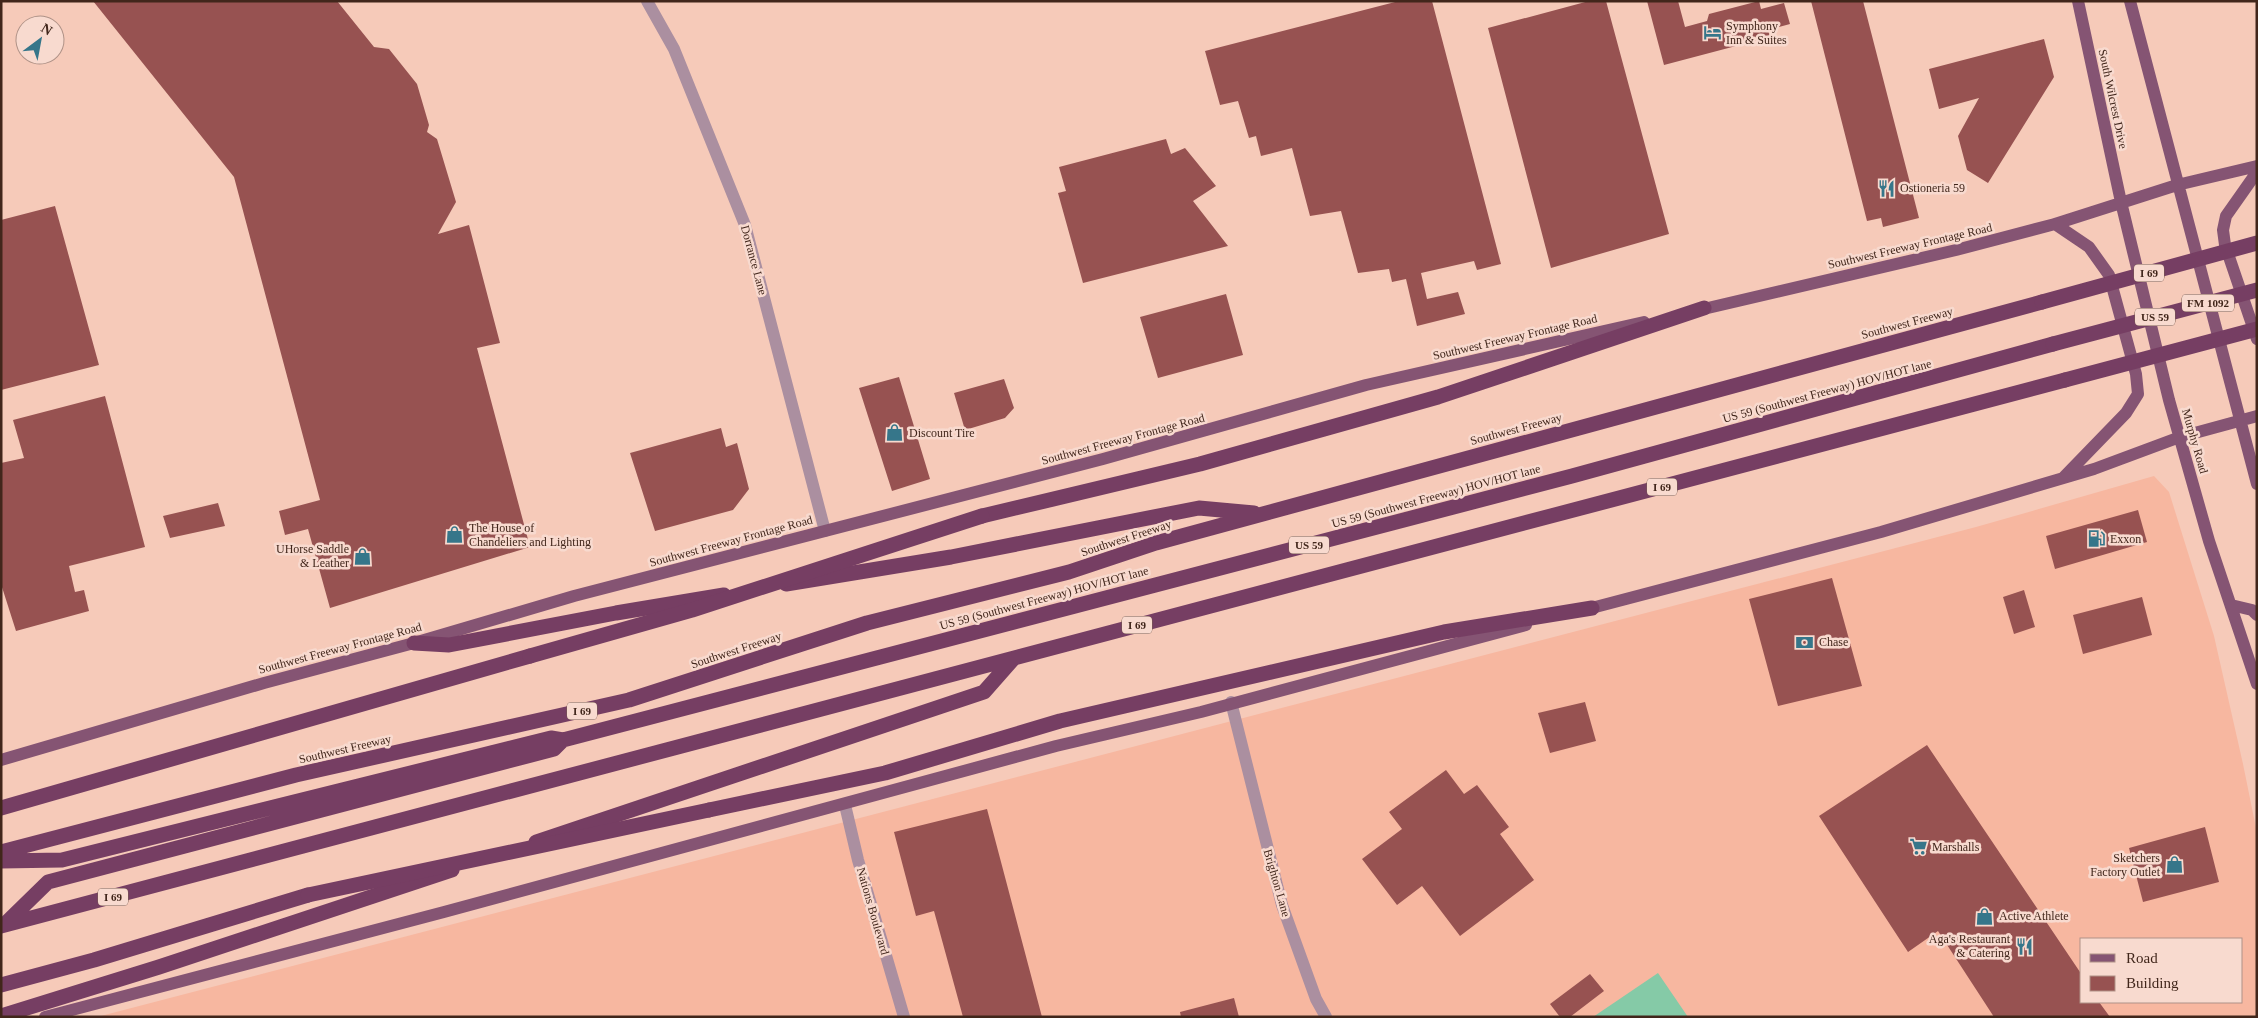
<svg xmlns="http://www.w3.org/2000/svg" width="2258" height="1018" viewBox="0 0 2258 1018" font-family="'Times New Roman',serif">
	<style>
		.built { fill: #f7b7a0; fill-rule: evenodd }
		.water { fill: #85caa7 }
		.building { fill: #975251 }
		.lines { fill: none; stroke-linecap: round; stroke-linejoin: round }
		.minor { stroke: #ab8fa0; stroke-width: 12 }
		.major { stroke: #855473; stroke-width: 12 }
		.highway { stroke: #763e63; stroke-width: 15 }
		.highway-bridge { stroke: #763e63; stroke-width: 15 }
		.labels { text-anchor: middle; stroke-width: 5; stroke-linejoin: round; paint-order: stroke }
		.shield { fill: #f8dacf; stroke: #785c51; stroke-width: 1 }
		.shield-label { font-size: 11px; font-weight: bold; fill: #41261b }
		.poi-label { font-size: 12px; fill: #41261b; stroke: #f8dacf; text-anchor: start }
		.street-label { font-size: 12px; fill: #41261b; stroke: #f8dacf }
	</style>
	<rect width="100%" height="100%" fill="#f6cab9"/>
	<!-- built -->
	<path class="built" d="M2154 476 2169 492 2214 636 2243 764 2257 833V1017H97L1976 527ZM2082 939H2242V1002H2082Z"/>
	<!-- water -->
	<path class="water" d="M1658 973 1688 1017H1593Z"/>
	<!-- building -->
	<path class="building" d="M93 1H337L374 47 389 49 417 84 429 125 427 132 437 139 456 202 438 234 469 225 500 343 477 348 530 547 330 608 308 529 285 535 279 511 320 500 234 177Z
		M1399 1H1432L1501 264 1477 270 1474 261 1421 273 1427 299 1458 292 1465 314 1417 326 1406 279 1392 282 1389 269 1358 273 1341 211 1310 216 1292 148 1261 156 1256 136 1249 138 1238 101 1220 105 1205 51Z
		M1589 1H1606L1669 234 1551 268 1488 28Z
		M1647 1H1678L1685 27 1707 21 1709 14 1759 1 1761 9 1784 3 1790 24 1768 30 1770 37 1664 65Z
		M1811 1H1863L1919 218 1883 227 1881 218 1867 221Z
		M2044 39 2054 77 1988 183 1967 170 1958 136 1979 98 1939 109 1929 69Z
		M1166 139 1171 154 1185 148 1216 186 1193 201 1228 246 1083 283 1058 193 1066 191 1059 167Z
		M55 206 99 365 1 390V220Z
		M1226 294 1243 355 1158 378 1140 317Z
		M899 377 930 479 892 491 859 388Z
		M1004 379 1014 408 1005 418 965 430 954 393Z
		M105 396 145 547 69 566 75 592 84 590 89 611 16 631 1 584V463L24 458 13 420Z
		M721 428 726 447 737 443 749 489 733 510 655 531 630 453Z
		M218 503 225 526 170 538 163 516Z
		M2138 510 2147 542 2055 569 2046 536Z
		M1832 578 1862 686 1778 706 1749 599Z
		M2024 590 2035 627 2014 634 2003 597Z
		M2142 597 2152 635 2083 654 2073 615Z
		M1585 702 1596 741 1550 753 1538 713Z
		M1927 745 2082 975V1002H2099L2110 1017H1994L1938 931 1908 952 1819 816Z
		M1446 770 1464 794 1477 785 1509 827 1500 834 1534 880 1460 936 1422 886 1397 905 1362 859 1402 829 1389 812Z
		M987 809 1042 1017H963L934 911 916 916 894 832Z
		M2205 827 2219 882 2143 902 2129 848Z
		M1590 974 1604 991 1570 1017H1560L1550 1004Z
		M1234 998 1239 1017H1181L1180 1012Z"/>
	<g class="lines">
		<!-- minor -->
		<path class="minor" d="M647 1 674 49 745 225 825 531
			M1231 702 1282 905 1316 999 1326 1017
			M845 805 858 860 904 1017"/>
		<!-- major -->
		<path class="major" d="M2078 1 2121 202 2169 400 2209 541 2257 684
			M2130 1 2257 484
			M2257 172 2226 216 2223 230 2225 245 2257 339
			M2055 224 2089 247 2109 275 2136 374 2138 394 2126 413 2064 477
			M1695 311 1956 250 2055 224 2177 185 2257 166
			M2231 605 2252 610 2257 615
			M1584 610 1881 532 2094 469 2180 437 2257 416
			M1 760 264 683 414 643 574 596 1103 459 1366 385 1644 322
			M45 1017 444 912 1056 746 1201 712 1526 625"/>
		<!-- highway -->
		<path class="highway" d="M982 516 1200 464 1438 397 1704 308
			M786 584 951 557 1199 508 1254 513
			M414 643 449 645 616 613 724 595
			M1 808 530 656
			M709 810 885 773 1060 721 1444 632 1592 608
			M536 842 984 692 1014 658
			M1 852 296 775 629 700 867 623 1069 572 1156 543 2042 302
			M1 861 62 860 551 738 563 740 1572 476 2053 344
			M5 924 48 882 554 749 563 740
			M1 926 2065 380
			M1 985 94 960 308 895
			M1 1016 159 967 452 870"/>
		<!-- highway-bridge -->
		<path class="highway-bridge" d="M2042 302 2257 243
			M2053 344 2257 290
			M2065 380 2257 329
			M530 656 692 610 982 516
			M308 895 709 810"/>
	</g>
	<!-- icons -->
	<defs>
		<symbol id="hotel-bare" viewBox="-9 -9 18 18"><path d="M-6-4.5h1.5V1H6V5H4.5V3h-9V5H-6ZM-4 0a1.8 1.8 0 1 1 3.6 0ZM.5 0V-2.5h3Q6-2.5 6 0Z" fill="#36768a" stroke="#f8dacf" stroke-width="2.5" paint-order="stroke"/></symbol>
		<symbol id="restaurant-bare" viewBox="-9 -9 18 18"><path d="M-5-6h1v4h1v-4h1v4h1v-4h1v5L-1.5 .5V6h-2V.5L-5-1ZM5-6V6H3V1.5H1.5Q1.5-4 5-6Z" fill="#36768a" stroke="#f8dacf" stroke-width="2.5" paint-order="stroke"/></symbol>
		<symbol id="shop-bare" viewBox="-9 -9 18 18"><path d="M-5-2.5h2.3a2.7 3.5 0 0 1 5.4 0H5L5.5 6h-11ZM-1.5-2.5h3a1.5 2.3 0 0 0-3 0Z" fill="#36768a" stroke="#f8dacf" stroke-width="2.5" paint-order="stroke"/></symbol>
		<symbol id="fuel-bare" viewBox="-9 -9 18 18"><path d="M-5.5-6h7V0h2V4h1.3V-2.5L3-4.5l.8-.8L6-3V5H2.5V1h-1V6h-7ZM-4.2-4.7v3.2H.2V-4.7Z" fill="#36768a" stroke="#f8dacf" stroke-width="2.5" paint-order="stroke"/></symbol>
		<symbol id="bank-bare" viewBox="-9 -9 18 18"><path d="M-6-4H6V4H-6ZM0-2.3a2.3 2.3 0 1 0 0 4.6a2.3 2.3 0 1 0 0-4.6Z" fill="#36768a" stroke="#f8dacf" stroke-width="2.5" paint-order="stroke"/></symbol>
		<symbol id="supermarket-bare" viewBox="-9 -9 18 18"><path d="M-6-5.5h2.5l.6 2H6L4.5 2H-2.5L-4.4-4H-6ZM-1.5 3.2a1.3 1.3 0 1 0 .1 0ZM3 3.2a1.3 1.3 0 1 0 .1 0Z" fill="#36768a" stroke="#f8dacf" stroke-width="2.5" paint-order="stroke"/></symbol>
	</defs>
	<g fill-rule="evenodd">
		<use href="#hotel-bare" x="1700" y="20" width="25" height="25"/>
		<use href="#restaurant-bare" x="1874" y="176" width="25" height="25"/>
		<use href="#shop-bare" x="882" y="420" width="25" height="25"/>
		<use href="#shop-bare" x="442" y="522" width="25" height="25"/>
		<use href="#fuel-bare" x="2084" y="526" width="25" height="25"/>
		<use href="#shop-bare" x="350" y="544" width="25" height="25"/>
		<use href="#bank-bare" x="1792" y="630" width="25" height="25"/>
		<use href="#supermarket-bare" x="1906" y="834" width="25" height="25"/>
		<use href="#shop-bare" x="2162" y="852" width="25" height="25"/>
		<use href="#shop-bare" x="1972" y="904" width="25" height="25"/>
		<use href="#restaurant-bare" x="2012" y="934" width="25" height="25"/>
	</g>
	<g class="labels">
		<!-- shield labels -->
		<g class="shield">
			<rect x="2134" y="264.5" width="30" height="17" rx="4"/>
			<rect x="2182" y="294.5" width="52" height="17" rx="4"/>
			<rect x="2135" y="308.5" width="40" height="17" rx="4"/>
			<rect x="1647" y="478.5" width="30" height="17" rx="4"/>
			<rect x="1289" y="536.5" width="40" height="17" rx="4"/>
			<rect x="1122" y="616.5" width="30" height="17" rx="4"/>
			<rect x="567" y="702.5" width="30" height="17" rx="4"/>
			<rect x="98" y="888.5" width="30" height="17" rx="4"/>
		</g>
		<g class="shield-label">
			<text x="2149" y="277">I 69</text>
			<text x="2208" y="307">FM 1092</text>
			<text x="2155" y="321">US 59</text>
			<text x="1662" y="491">I 69</text>
			<text x="1309" y="549">US 59</text>
			<text x="1137" y="629">I 69</text>
			<text x="582" y="715">I 69</text>
			<text x="113" y="901">I 69</text>
		</g>
		<!-- poi labels -->
		<g class="poi-label">
			<text x="1726" y="30">Symphony<tspan x="1726" dy="14">Inn &amp; Suites</tspan></text>
			<text x="1900" y="192">Ostioneria 59</text>
			<text x="909" y="437">Discount Tire</text>
			<text x="469" y="532">The House of<tspan x="469" dy="14">Chandeliers and Lighting</tspan></text>
			<text x="2110" y="543">Exxon</text>
			<text x="349" y="553" text-anchor="end">UHorse Saddle<tspan x="349" dy="14">&amp; Leather</tspan></text>
			<text x="1819" y="646">Chase</text>
			<text x="1932" y="851">Marshalls</text>
			<text x="2160" y="862" text-anchor="end">Sketchers<tspan x="2160" dy="14">Factory Outlet</tspan></text>
			<text x="1999" y="920">Active Athlete</text>
			<text x="2010" y="943" text-anchor="end">Aga's Restaurant<tspan x="2010" dy="14">&amp; Catering</tspan></text>
		</g>
		<!-- street labels -->
		<g class="street-label">
			<text transform="translate(2113 99) rotate(78)" y="4">South Wilcrest Drive</text>
			<text transform="translate(1910 246) rotate(-13)" y="4">Southwest Freeway Frontage Road</text>
			<text transform="translate(754 260) rotate(75)" y="4">Dorrance Lane</text>
			<text transform="translate(1907 323) rotate(-15)" y="4">Southwest Freeway</text>
			<text transform="translate(1515 337) rotate(-13)" y="4">Southwest Freeway Frontage Road</text>
			<text transform="translate(1827 391) rotate(-15)" y="4">US 59 (Southwest Freeway) HOV/HOT lane</text>
			<text transform="translate(1516 429) rotate(-15)" y="4">Southwest Freeway</text>
			<text transform="translate(1123 439) rotate(-15)" y="4">Southwest Freeway Frontage Road</text>
			<text transform="translate(2195 441) rotate(74)" y="4">Murphy Road</text>
			<text transform="translate(1436 496) rotate(-15)" y="4">US 59 (Southwest Freeway) HOV/HOT lane</text>
			<text transform="translate(1126 538) rotate(-18)" y="4">Southwest Freeway</text>
			<text transform="translate(731 541) rotate(-15)" y="4">Southwest Freeway Frontage Road</text>
			<text transform="translate(1044 598) rotate(-15)" y="4">US 59 (Southwest Freeway) HOV/HOT lane</text>
			<text transform="translate(340 648) rotate(-15)" y="4">Southwest Freeway Frontage Road</text>
			<text transform="translate(736 650) rotate(-18)" y="4">Southwest Freeway</text>
			<text transform="translate(345 749) rotate(-13)" y="4">Southwest Freeway</text>
			<text transform="translate(1277 883) rotate(74)" y="4">Brighton Lane</text>
			<text transform="translate(873 911) rotate(74)" y="4">Nations Boulevard</text>
		</g>
	</g>
	<!-- border -->
	<rect width="2258" height="1018" fill="none" stroke="#41261b" stroke-width="5"/>
	<!-- legend -->
	<rect x="2080" y="938" width="162" height="65" fill="#f8dacf" stroke="#af9287"/>
	<rect x="2090" y="954" width="25" height="8" fill="#855473" stroke="#af9287"/>
	<text x="2126" y="963" font-size="15" fill="#41261b">Road</text>
	<rect x="2090" y="976" width="25" height="15" fill="#975251" stroke="#af9287"/>
	<text x="2126" y="988" font-size="15" fill="#41261b">Building</text>
	<!-- north arrow -->
	<g transform="translate(40 40) rotate(32)"><circle r="24" fill="#f8dacf" stroke="#af9287"/>
	<path d="M0-4L9 19L0 12L-9 19Z" fill="#36768a"/>
	<text y="-8" font-size="14" font-weight="bold" text-anchor="middle" fill="#41261b">N</text>
	</g>
</svg>
